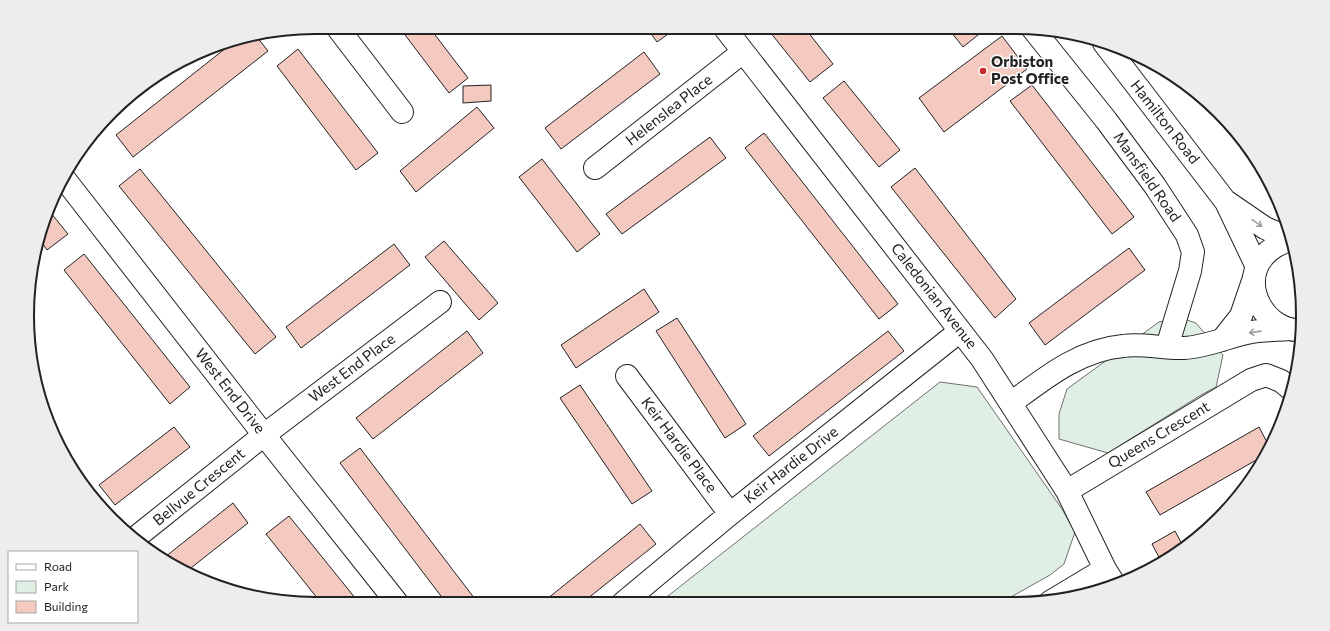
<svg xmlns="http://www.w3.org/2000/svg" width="1330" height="631" viewBox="0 0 1330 631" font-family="Commissioner,sans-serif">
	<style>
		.green { fill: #e0efe3; stroke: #6f6f6f }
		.building { fill: #f3c9c0; stroke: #222 }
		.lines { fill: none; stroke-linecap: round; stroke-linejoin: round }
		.minor-casing { stroke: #222; stroke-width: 24 }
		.major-casing { stroke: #222; stroke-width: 24 }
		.minor { stroke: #fff; stroke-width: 22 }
		.major { stroke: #fff; stroke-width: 22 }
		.oneway { stroke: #9c9c9c }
		.poi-dot { fill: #c62828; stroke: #fff; stroke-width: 1.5 }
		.labels { text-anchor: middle; stroke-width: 3; stroke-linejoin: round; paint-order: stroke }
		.poi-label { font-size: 15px; font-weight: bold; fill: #222; stroke: #fff; text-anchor: start }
		.street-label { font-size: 15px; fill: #222; stroke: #fff }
		.rim { fill: none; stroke: #222; stroke-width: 2 }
	</style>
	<rect width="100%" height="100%" fill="#fff"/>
	<!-- green -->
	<path class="green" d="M1181 318 1196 323 1223 355 1216 387 1201 395 1108 453 1059 439V414L1067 389 1159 322Z
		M940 382 977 387 1062 509 1075 532 1064 564 1050 575 1002 602 659 603Z"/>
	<!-- building -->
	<path class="building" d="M399 27H429L468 78 449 93Z
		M646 27H678L657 42Z
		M766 27H804L833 64 810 82Z
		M947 27H988L963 47Z
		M1002 36 1027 69 944 132 919 98Z
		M257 37 268 51 133 157 116 135 236 40Z
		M298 49 378 153 356 170 277 66Z
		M644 52 660 74 561 149 545 128Z
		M844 81 900 150 879 167 823 98Z
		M491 85V101L463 103V86Z
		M1032 85 1134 217 1112 234 1010 101Z
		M477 107 494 128 416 192 400 171Z
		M764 133 898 304 879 319 745 148Z
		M710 137 726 158 622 234 606 214Z
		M542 159 600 234 577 252 519 177Z
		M915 168 1016 299 995 318 891 187Z
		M140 169 276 337 255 354 119 186Z
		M50 212 68 234 47 250 40 240Z
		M444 241 498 303 479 320 425 257Z
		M394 244 410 265 301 348 286 327Z
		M1129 248 1145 270 1045 345 1029 323Z
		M84 254 190 387 170 404 64 270Z
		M644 289 659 312 576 368 561 345Z
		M677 318 746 424 725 438 656 331Z
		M467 331 483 353 373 439 356 418Z
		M888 331 904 351 769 456 753 436Z
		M580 385 652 491 632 504 560 398Z
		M174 427 190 447 115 505 99 485Z
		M1259 427 1269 446 1265 455 1160 515 1146 492Z
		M61 448 81 474 79 476 66 460Z
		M360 448 478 603 447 604 340 463Z
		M233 503 248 523 187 571 165 557Z
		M289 516 360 604H322L266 534Z
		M640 524 656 544 582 603H542Z
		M1175 531 1184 548 1161 561 1152 544Z"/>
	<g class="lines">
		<defs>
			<path id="minor" d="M337 27 402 112
				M724 27 982 359 1067 491 1105 569 1115 585
				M1033 29 1106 120 1155 186 1187 235 1193 252 1190 271 1167 347
				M595 168 743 52
				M63 177 264 435 398 604
				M1222 340 1241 316 1254 278
				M627 376 730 514
				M1011 403C1045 378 1079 350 1123 346 1143 343 1164 349 1184 348 1207 347 1229 336 1252 332 1264 330 1277 330 1289 329
				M1067 491 1251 380 1266 375 1281 381 1292 390
				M135 538 264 435 440 302
				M1050 602 1105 569
				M623 603 730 514 960 331"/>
			<path id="major" d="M1104 43 1226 202 1257 267
				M1227 202 1265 228 1291 239
				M1291 239C1280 244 1271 247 1263 257 1239 285 1266 333 1302 330"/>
		</defs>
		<!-- minor casing -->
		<use href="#minor" class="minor-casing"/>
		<!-- major casing -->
		<use href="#major" class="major-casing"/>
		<!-- minor -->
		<use href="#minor" class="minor"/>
		<!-- major -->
		<use href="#major" class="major"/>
	</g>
	<!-- one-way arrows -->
	<defs><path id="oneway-shaft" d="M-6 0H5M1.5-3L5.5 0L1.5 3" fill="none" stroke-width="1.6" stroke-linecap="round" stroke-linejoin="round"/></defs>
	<g class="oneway">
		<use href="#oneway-shaft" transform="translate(1257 223) rotate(35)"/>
		<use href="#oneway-shaft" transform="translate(1255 332) rotate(172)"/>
	</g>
	<!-- markers -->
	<circle class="poi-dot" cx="983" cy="71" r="4"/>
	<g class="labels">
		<!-- poi labels -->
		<g class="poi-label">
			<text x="991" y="67">Orbiston<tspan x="991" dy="17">Post Office</tspan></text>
		</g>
		<!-- street labels -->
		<g class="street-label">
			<text transform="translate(669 110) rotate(-38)" y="5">Helenslea Place</text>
			<text transform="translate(1165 122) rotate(52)" y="5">Hamilton Road</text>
			<text transform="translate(1147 177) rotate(55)" y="5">Mansfield Road</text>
			<text transform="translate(934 296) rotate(52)" y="5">Caledonian Avenue</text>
			<text transform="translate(352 368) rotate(-37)" y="5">West End Place</text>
			<text transform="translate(230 391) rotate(52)" y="5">West End Drive</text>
			<text transform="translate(1159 435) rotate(-31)" y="5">Queens Crescent</text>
			<text transform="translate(679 445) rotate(53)" y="5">Keir Hardie Place</text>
			<text transform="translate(791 465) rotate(-38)" y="5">Keir Hardie Drive</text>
			<text transform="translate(199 487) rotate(-39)" y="5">Bellvue Crescent</text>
		</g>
	</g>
	<!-- crop -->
	<path d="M0 0H1330V631H0ZM315 34H1015A281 281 0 0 1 1296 315V316A281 281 0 0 1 1015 597H315A281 281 0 0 1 34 316V315A281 281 0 0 1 315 34Z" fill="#ededed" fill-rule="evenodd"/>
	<path class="rim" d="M315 34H1015A281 281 0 0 1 1296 315V316A281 281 0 0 1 1015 597H315A281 281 0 0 1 34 316V315A281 281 0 0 1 315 34Z"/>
	<!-- legend -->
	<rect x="8" y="551" width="130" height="72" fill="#ffffff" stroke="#a7a7a7"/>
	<rect x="16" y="564" width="20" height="6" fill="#ffffff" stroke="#a7a7a7"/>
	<text x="44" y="571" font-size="12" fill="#222222">Road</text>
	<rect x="16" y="581" width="20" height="12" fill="#e0efe3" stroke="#a7a7a7"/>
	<text x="44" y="591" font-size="12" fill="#222222">Park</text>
	<rect x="16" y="601" width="20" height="12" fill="#f3c9c0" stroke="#a7a7a7"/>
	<text x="44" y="611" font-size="12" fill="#222222">Building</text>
</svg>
